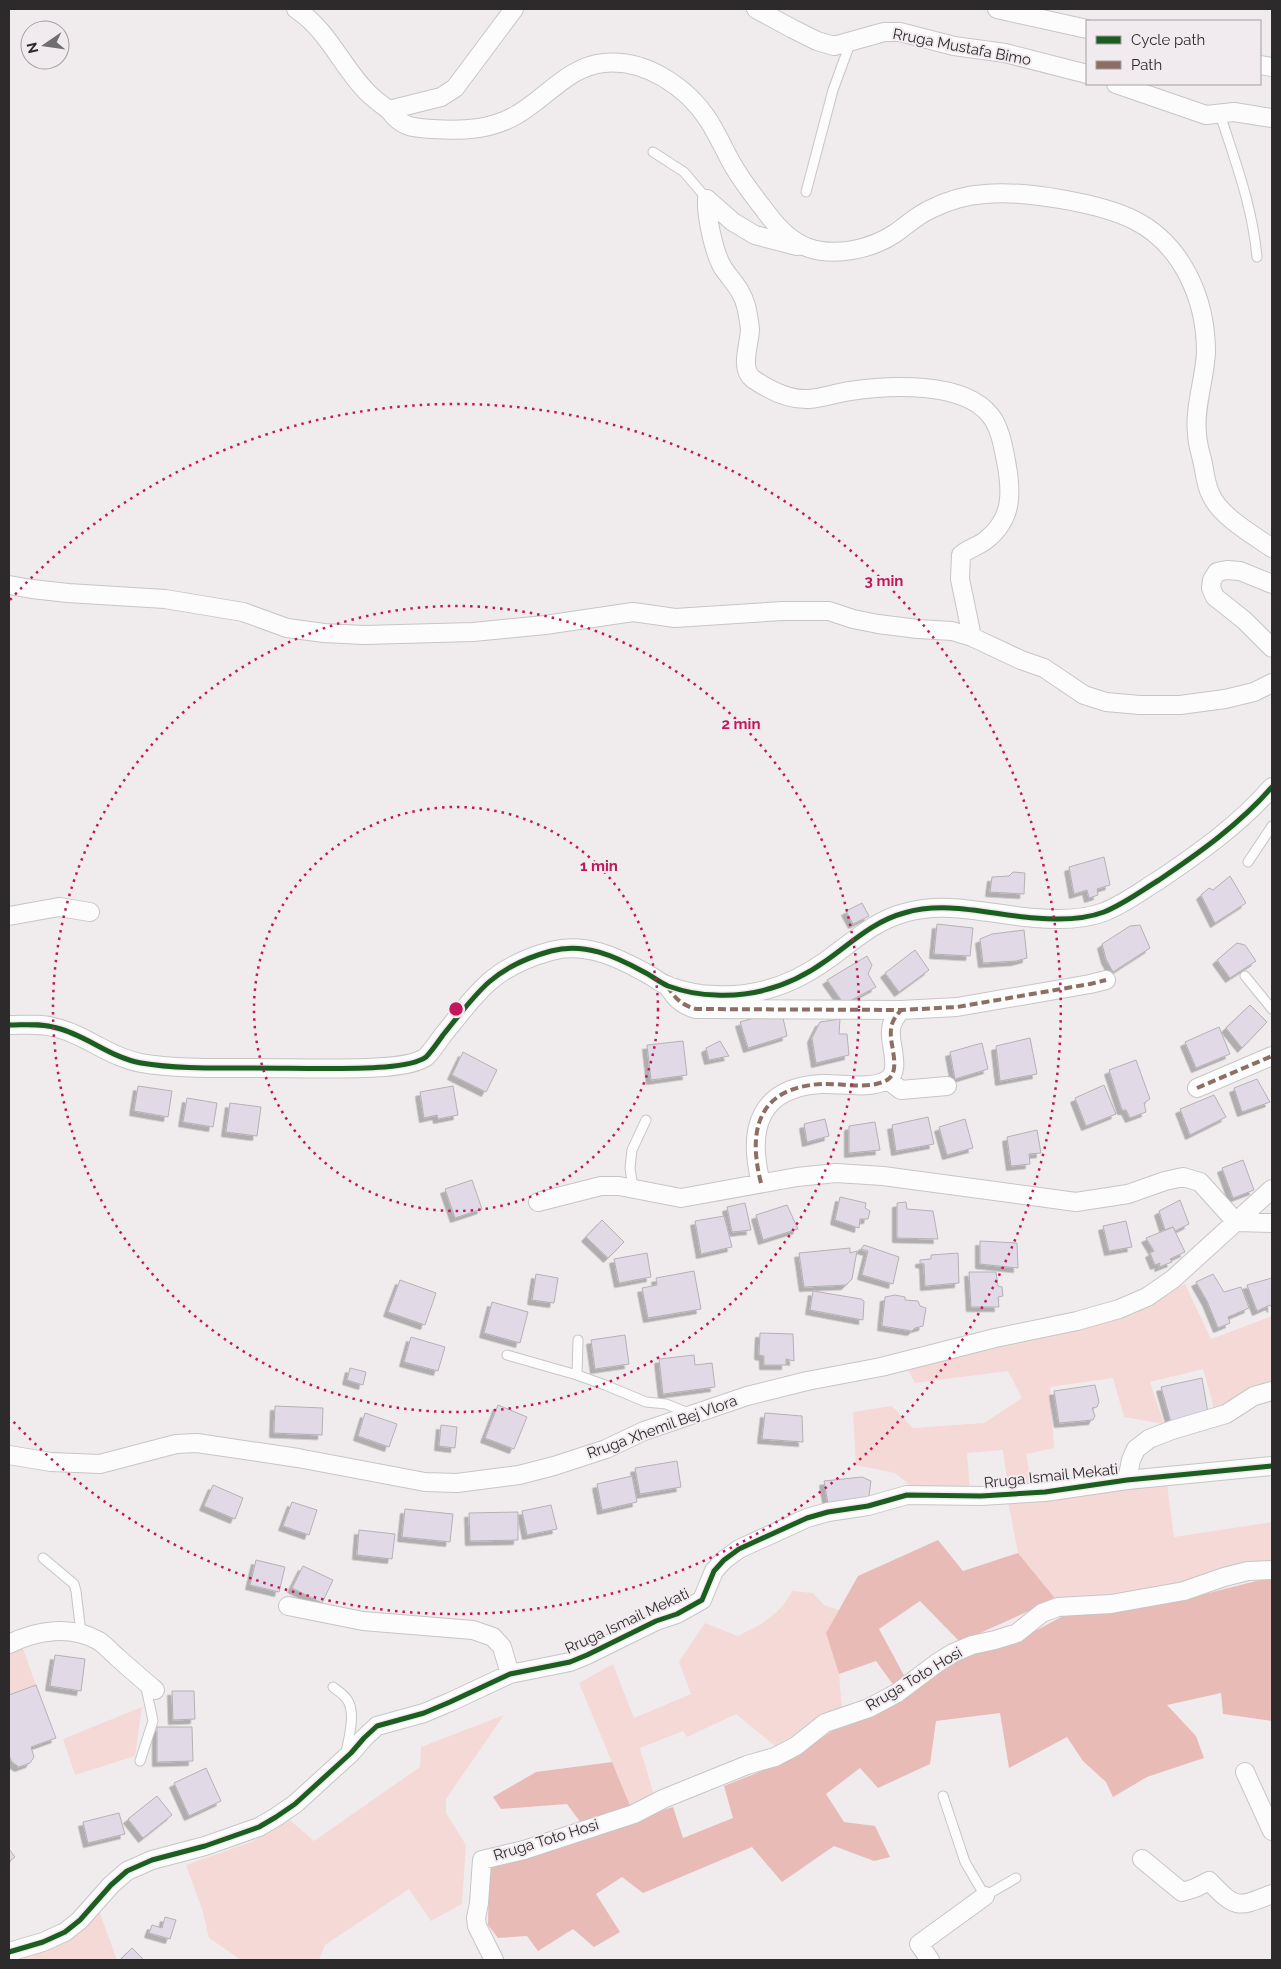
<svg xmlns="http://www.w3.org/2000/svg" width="1281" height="1969" viewBox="0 0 1281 1969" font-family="Raleway,sans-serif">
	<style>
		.green { fill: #f5d9d6 }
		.forest { fill: #e8bbb6 }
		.building { fill: #e2d9e6; stroke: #b4b1b3; filter: url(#shadow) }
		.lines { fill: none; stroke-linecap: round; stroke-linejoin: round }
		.lane-casing { stroke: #c7c5c6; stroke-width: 11 }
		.street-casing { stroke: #c7c5c6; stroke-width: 20 }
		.lane { stroke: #fdfcfc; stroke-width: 9 }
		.street { stroke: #fdfcfc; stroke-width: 18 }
		.quiet { stroke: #8d6e63; stroke-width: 4; stroke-dasharray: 8 4; stroke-linecap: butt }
		.cycleway-casing { stroke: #f1ebef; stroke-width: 8 }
		.cycleway { stroke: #1b5e20; stroke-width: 5 }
		.ring { fill: none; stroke: #c2185b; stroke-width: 2.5; stroke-dasharray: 2.5 5 }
		.labels { text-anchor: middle; stroke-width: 4; stroke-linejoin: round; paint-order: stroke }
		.street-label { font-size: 15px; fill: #2d2a2c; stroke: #f1ebef }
		.centre { fill: #c2185b; stroke: #f1ebef; stroke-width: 2.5 }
		.ring-label { font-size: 15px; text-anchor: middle; font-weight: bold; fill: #c2185b; stroke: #f1ebef; stroke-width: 4; stroke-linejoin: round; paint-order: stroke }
	</style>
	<defs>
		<filter id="shadow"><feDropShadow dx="-4.5" dy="4.5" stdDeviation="0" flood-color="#0004"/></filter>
	</defs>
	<rect width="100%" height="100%" fill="#f0ecee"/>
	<!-- green -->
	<path class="green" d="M1185 1284 1211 1339 1272 1316V1403L1245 1394 1215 1412 1203 1369 1150 1382 1164 1424 1124 1417 1113 1378 1050 1387 1054 1448 1026 1454 1032 1486 1008 1487 1003 1450 967 1453 970 1490 911 1486 895 1473 856 1465 853 1412 892 1406 913 1428 984 1423 1022 1398 1008 1371 915 1383 907 1368 1132 1315Z
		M1167 1484 1174 1537 1272 1522V1562L1185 1585 1058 1602 1018 1553 1008 1501Z
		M792 1591 813 1593 824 1605 839 1610 826 1633 839 1674 842 1707 775 1746 736 1714 687 1737 683 1731 640 1748 654 1795 631 1808 579 1683 613 1664 634 1718 691 1694 679 1662 705 1623 738 1636C763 1623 778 1617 792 1591Z
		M21 1643 36 1685 9 1695V1648Z
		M142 1707 135 1756 75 1775 63 1739Z
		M504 1715 446 1799V1813L466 1845 462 1904 431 1921 409 1889 325 1945 319 1960H241L209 1938 202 1909 186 1865 251 1842 290 1820 314 1841 420 1767 421 1747Z
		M97 1905 117 1960H9Z"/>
	<!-- forest -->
	<path class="forest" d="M938 1540 963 1571 1018 1553 1058 1602 1040 1606 960 1642 920 1601 879 1629 906 1679 894 1686 876 1661 839 1674 826 1633 858 1576Z
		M1272 1577V1721L1223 1714 1221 1693 1167 1705 1196 1736 1204 1758 1147 1777 1113 1797 1106 1782 1083 1761 1067 1737 1009 1768 1000 1713 936 1721 930 1764 878 1788 860 1768 826 1794 844 1822 875 1826 890 1857 874 1861 834 1846 782 1882 752 1847 643 1893 622 1877 596 1894 620 1932 594 1947 573 1929 538 1951 527 1936 498 1938 488 1925 489 1866 673 1807 683 1838 733 1818 724 1786 789 1760 832 1731 870 1717 965 1655 1009 1645 1065 1615 1185 1599Z
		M612 1762 631 1808 581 1823 567 1804 501 1809 493 1797 536 1772Z"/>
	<!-- building -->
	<path class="building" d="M1104 857 1110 885 1097 889 1098 895 1089 898 1087 890 1074 894 1069 867Z
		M1013 872 1025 873 1024 894 990 892 992 877 1009 876Z
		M1230 876 1246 903 1215 923 1201 895 1209 888 1213 890Z
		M862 903 869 916 853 924 846 911Z
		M937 924 973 928 970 956 934 954Z
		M1140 925 1150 948 1113 972 1106 959 1102 944 1130 926Z
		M1024 930 1027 958 1016 961 983 963 980 939 992 934Z
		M1237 943 1245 945 1256 961 1230 978 1217 960Z
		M915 950 929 970 899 992 885 973Z
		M867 956 872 965 868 974 876 987 844 1004 827 980Z
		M1250 1005 1267 1022 1242 1048 1226 1028Z
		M765 1015 783 1018 787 1036 748 1048 740 1022Z
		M840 1019 839 1034H847L849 1055 816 1063 812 1038 820 1022Z
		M1219 1027 1230 1054 1196 1068 1185 1042Z
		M1030 1038 1037 1074 1000 1081 996 1046Z
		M683 1041 687 1075 651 1080 647 1045Z
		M720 1041 729 1056 709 1060 706 1048Z
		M982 1043 988 1069 955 1079 950 1052Z
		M463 1052 497 1070 486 1092 452 1075Z
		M1136 1060 1150 1099 1144 1103 1146 1112 1130 1118 1126 1110H1122L1109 1070Z
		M1257 1079 1270 1102 1242 1112 1234 1088Z
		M1104 1085 1116 1114 1086 1126 1075 1098Z
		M138 1086 172 1091 168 1117 134 1111Z
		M453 1086 458 1115 438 1119 437 1115 424 1118 420 1092Z
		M1214 1095 1226 1117 1190 1135 1180 1109Z
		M187 1098 217 1103 213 1127 183 1122Z
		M230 1103 261 1107 257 1136 226 1132Z
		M928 1117 934 1144 896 1151 892 1125Z
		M825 1119 829 1136 807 1142 804 1124Z
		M965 1119 973 1148 947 1155 939 1127Z
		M875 1122 880 1150 849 1153V1126Z
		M1037 1130 1041 1153 1029 1154 1030 1164 1011 1166 1007 1137Z
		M1243 1160 1254 1190 1233 1198 1222 1168Z
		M472 1180 482 1209 455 1218 445 1189Z
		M840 1197 866 1203 865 1208 870 1211 868 1219H860L859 1228 835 1220Z
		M1180 1200 1189 1224 1175 1231 1173 1227 1165 1230 1159 1211Z
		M906 1202 907 1209 933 1211 938 1239 897 1238V1203Z
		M745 1203 751 1230 732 1232 727 1207Z
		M787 1205 798 1229 763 1240 756 1215Z
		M724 1216 732 1247 701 1254 695 1221Z
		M602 1220 624 1242 608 1258 586 1237Z
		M1126 1221 1132 1247 1109 1251 1103 1226Z
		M1173 1227 1185 1252 1170 1259 1172 1262 1159 1267 1160 1263 1155 1265 1150 1253 1154 1251 1146 1238Z
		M980 1241 1017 1243 1018 1268 980 1264Z
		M864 1245 899 1257 893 1284 862 1275 868 1251 861 1249Z
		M850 1248V1253L857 1251 852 1279 846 1285 804 1287 799 1253Z
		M647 1253 651 1277 619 1283 614 1259Z
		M958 1253 959 1283 925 1286 924 1264 920 1263V1260L931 1259V1255Z
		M694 1271 701 1309 648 1318 642 1288 657 1285 656 1278Z
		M969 1272H996L998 1286 1002 1287 1003 1296 998 1297 999 1307H971Z
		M536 1274 558 1278 554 1303 532 1300Z
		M1213 1274 1224 1292 1241 1287 1249 1308 1228 1317 1230 1323 1218 1328 1207 1301 1196 1282Z
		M1272 1278V1308L1270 1305 1257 1311 1247 1285Z
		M400 1280 436 1293 425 1325 388 1312Z
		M813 1291 861 1299 864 1301 863 1320 810 1310Z
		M895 1295 905 1297V1300L918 1301 920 1306 926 1308 923 1326 915 1328 912 1331 882 1326 885 1297Z
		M492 1302 528 1312 520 1343 484 1333Z
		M760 1333 793 1334 794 1361 786 1359V1365H764V1356L759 1355Z
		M625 1335 629 1364 595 1369 591 1340Z
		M411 1337 445 1347 438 1371 404 1362Z
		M694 1355 695 1365 712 1363 715 1387 663 1394 659 1359Z
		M350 1368 366 1372 363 1385 347 1380Z
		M1202 1378 1208 1413 1171 1422 1161 1387Z
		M1095 1385 1099 1402 1097 1407 1092 1408 1095 1416 1093 1420 1059 1423 1054 1391Z
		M498 1405 527 1417 514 1449 485 1438Z
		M275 1406 323 1408 322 1435 274 1433Z
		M365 1413 397 1424 389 1447 358 1436Z
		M765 1413 802 1416 803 1442 762 1439Z
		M441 1425 457 1427 455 1448 439 1446Z
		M677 1461 681 1487 640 1494 635 1468Z
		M632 1476 637 1502 602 1510 597 1484Z
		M862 1477 871 1481 868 1503 829 1509 824 1481Z
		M213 1485 243 1498 235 1519 204 1506Z
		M292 1502 317 1510 309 1535 283 1526Z
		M551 1505 557 1529 527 1535 522 1511Z
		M405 1509 453 1514 450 1542 402 1537Z
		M518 1512V1540L470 1541 469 1513Z
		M359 1530 395 1534 392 1559 357 1555Z
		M256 1560 285 1567 279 1592 250 1585Z
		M303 1566 333 1580 322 1603 292 1588Z
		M55 1655 85 1659 81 1691 50 1686Z
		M36 1685 56 1738 31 1747 34 1757 30 1763 19 1767 12 1762 9 1756V1695Z
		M172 1691H194L195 1719 173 1720Z
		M157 1727H192L193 1761 157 1762Z
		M206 1768 221 1801 189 1816 174 1783Z
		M157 1796 172 1815 143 1838 128 1819Z
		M119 1813 125 1834 88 1843 83 1822Z
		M9 1849 15 1857 9 1862Z
		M165 1917 176 1920 170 1939 149 1933 152 1925 162 1928Z
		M132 1948 144 1960H120Z"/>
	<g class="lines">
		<defs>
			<path id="lane" d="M1220 114C1236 164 1252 205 1257 257
				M653 152 684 172 707 199
				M806 192 833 90 851 41
				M1248 862 1272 826
				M1245 976 1272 1009
				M633 1188 630 1168 632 1150 646 1120
				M578 1340 577 1375 605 1385 646 1402 666 1404 691 1414
				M507 1355 577 1375
				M43 1558 74 1584 76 1591 81 1633
				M333 1687C338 1691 345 1695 348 1701 356 1715 348 1739 346 1754
				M140 1761 153 1721 146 1687
				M943 1796 965 1862 985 1896 1016 1878"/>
			<path id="street" d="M296 9C329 31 341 66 368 93 374 99 382 105 389 110L441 97 455 88 514 9
				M756 9 793 29 817 41 834 46 884 32H900L954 46 1005 53 1087 74
				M997 9 1087 29
				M1260 65 1272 67
				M1116 84 1206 115 1234 112 1272 118
				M389 110C401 127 412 128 433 129 463 131 492 130 518 114 546 98 569 66 604 63 646 59 687 87 709 121 717 134 723 147 730 160 740 179 753 195 766 212 777 227 791 242 809 248 836 257 871 249 894 234 906 226 917 215 931 209 947 201 967 195 985 194 1023 190 1100 203 1134 220 1182 244 1206 299 1206 352 1205 378 1194 408 1197 433 1197 444 1201 454 1203 464 1205 474 1206 486 1211 495 1220 516 1253 535 1272 548
				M707 199C706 216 714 253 723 268 732 281 742 290 746 306 748 313 749 322 750 329 750 343 739 369 753 379 769 390 790 400 809 399 823 398 836 393 850 391 889 385 963 381 990 415 1000 427 1003 446 1006 461 1012 492 1013 519 986 540 979 546 969 548 961 555L960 579 972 637
				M707 199 733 222 755 235 797 246
				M1272 584 1240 571 1227 570 1217 572 1212 580 1211 588 1215 597 1244 620 1272 648
				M9 585 32 589 68 593 165 599 243 612 287 628 324 633 364 635 473 632 545 625 633 612 675 618 782 611H829L853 619 878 624 918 629 952 631 972 637 1021 660 1044 668 1084 695 1106 702 1140 705H1180L1225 699 1254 692 1272 683
				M9 916 59 907 90 912
				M667 985C675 998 681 1005 696 1009L901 1010 957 1007 1090 984 1106 980
				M9 1025C25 1025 41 1023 57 1028 86 1035 109 1057 141 1063 176 1069 216 1068 252 1068 297 1068 341 1070 385 1067 397 1066 416 1064 426 1057 432 1051 438 1042 443 1035 457 1018 472 997 489 982 506 967 529 957 551 951 584 942 615 956 644 972 652 976 659 982 668 986 682 991 701 995 716 995 757 997 794 984 827 960 851 943 874 921 904 913 947 900 992 915 1035 918 1058 920 1083 920 1104 912 1124 904 1141 891 1159 880 1199 853 1240 824 1272 787
				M888 1080 901 1090 947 1086
				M1197 1088 1272 1056
				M761 1183C747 1129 759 1087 822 1084 841 1083 870 1090 887 1080 902 1071 889 1044 891 1030 891 1022 896 1016 901 1010
				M538 1202 601 1186H619L681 1198 797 1177 836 1173 883 1176 1076 1202 1128 1194 1165 1181 1183 1177 1200 1182 1236 1222 1272 1223
				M9 1455 51 1462 100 1464 176 1444 197 1443 298 1458 425 1482 457 1483 519 1475 554 1466 606 1449 644 1431 747 1396 807 1381 881 1367 995 1338 1077 1321 1119 1309 1147 1297 1173 1279 1272 1189
				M1127 1480 1131 1460 1136 1449 1149 1439 1172 1430 1226 1414 1254 1396 1272 1391
				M288 1606 363 1621 473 1630 493 1637 502 1647 510 1674
				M9 1644C37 1630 71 1625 99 1641 105 1645 111 1652 117 1657 129 1668 142 1679 155 1690
				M1245 1772 1272 1831
				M1142 1859 1182 1892 1195 1888 1209 1881C1236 1909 1237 1908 1272 1894
				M9 1952 43 1942 65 1932 80 1920 111 1885 127 1871 152 1860 205 1846 259 1827 276 1817 295 1804 351 1753 364 1738 377 1726 424 1713 450 1702 510 1674 570 1662 587 1655 656 1621 677 1614 702 1600 714 1571 724 1560 739 1549 807 1518 828 1512 868 1506 907 1495 981 1496 1045 1492 1127 1480 1272 1466
				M494 1960 477 1926 476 1918 479 1903 482 1860 524 1850 634 1814 663 1799 747 1765 775 1757 796 1746 825 1723 869 1708 897 1693 937 1663 953 1653 972 1645 995 1640 1017 1633 1042 1613 1058 1607 1111 1604 1184 1591 1224 1577 1248 1571 1272 1570
				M930 1960 919 1944 985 1896"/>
		</defs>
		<!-- lane casing -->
		<use href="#lane" class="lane-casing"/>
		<!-- street casing -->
		<use href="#street" class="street-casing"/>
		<!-- lane -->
		<use href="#lane" class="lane"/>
		<!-- street -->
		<use href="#street" class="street"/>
		<!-- quiet -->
		<path class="quiet" d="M667 986C675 998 681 1005 696 1009L901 1010 957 1007 1090 984 1106 980
			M1197 1088 1272 1056
			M761 1183C747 1129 759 1087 822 1084 841 1083 870 1090 887 1080 902 1071 889 1044 891 1030 891 1022 896 1016 901 1010"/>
		<defs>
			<path id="cycleway" d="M9 1025C25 1025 41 1023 57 1028 86 1035 109 1057 141 1063 176 1069 216 1068 252 1068 297 1068 341 1070 385 1067 397 1066 416 1064 426 1057 432 1051 438 1042 443 1035 457 1018 472 997 489 982 506 967 529 957 551 951 584 942 615 956 644 972 652 976 659 982 668 986 682 991 701 995 716 995 757 997 794 984 827 960 851 943 874 921 904 913 947 900 992 915 1035 918 1058 920 1083 920 1104 912 1124 904 1141 891 1159 880 1199 853 1240 824 1272 787
				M9 1952 43 1942 65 1932 80 1920 111 1885 127 1871 152 1860 205 1846 259 1827 276 1817 295 1804 351 1753 364 1738 377 1726 424 1713 450 1702 510 1674 570 1662 587 1655 656 1621 677 1614 702 1600 714 1571 724 1560 739 1549 807 1518 828 1512 868 1506 907 1495 981 1496 1045 1492 1127 1480 1272 1466"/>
		</defs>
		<!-- cycleway casing -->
		<use href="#cycleway" class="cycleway-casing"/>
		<!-- cycleway -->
		<use href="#cycleway" class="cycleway"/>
	</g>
	<!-- distance rings -->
	<g class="ring">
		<circle cx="456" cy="1009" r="202"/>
		<circle cx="456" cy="1009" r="403"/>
		<path d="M10 600A605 605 0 1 1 10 1418"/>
	</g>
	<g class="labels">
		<!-- street labels -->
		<g class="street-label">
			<text transform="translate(962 47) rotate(11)" y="5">Rruga Mustafa Bimo</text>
			<text transform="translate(662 1427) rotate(-20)" y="5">Rruga Xhemil Bej Vlora</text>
			<text transform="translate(1051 1476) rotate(-6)" y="5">Rruga Ismail Mekati</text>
			<text transform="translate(627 1621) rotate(-25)" y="5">Rruga Ismail Mekati</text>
			<text transform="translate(914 1679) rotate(-31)" y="5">Rruga Toto Hosi</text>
			<text transform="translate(546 1840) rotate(-17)" y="5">Rruga Toto Hosi</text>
		</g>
	</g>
	<circle cx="456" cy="1009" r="8" class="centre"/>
	<g class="ring-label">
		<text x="884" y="586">3 min</text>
		<text x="741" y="729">2 min</text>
		<text x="599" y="871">1 min</text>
	</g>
	<!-- border -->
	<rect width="1281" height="1969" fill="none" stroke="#2d2a2c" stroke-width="20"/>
	<!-- legend -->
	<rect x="1086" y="20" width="175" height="65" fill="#f1ebef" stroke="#a39ea1"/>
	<rect x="1096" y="36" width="25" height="8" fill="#1b5e20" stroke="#a39ea1"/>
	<text x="1131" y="45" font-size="15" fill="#2d2a2c">Cycle path</text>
	<rect x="1096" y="61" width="25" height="8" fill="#8d6e63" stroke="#a39ea1"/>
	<text x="1131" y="70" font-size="15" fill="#2d2a2c">Path</text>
	<!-- north arrow -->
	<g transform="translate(45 45) rotate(257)"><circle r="24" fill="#f1ebef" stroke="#a39ea1"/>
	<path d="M0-4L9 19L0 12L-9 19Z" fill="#716e70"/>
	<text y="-8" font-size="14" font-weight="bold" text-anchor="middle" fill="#2d2a2c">N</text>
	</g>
</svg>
